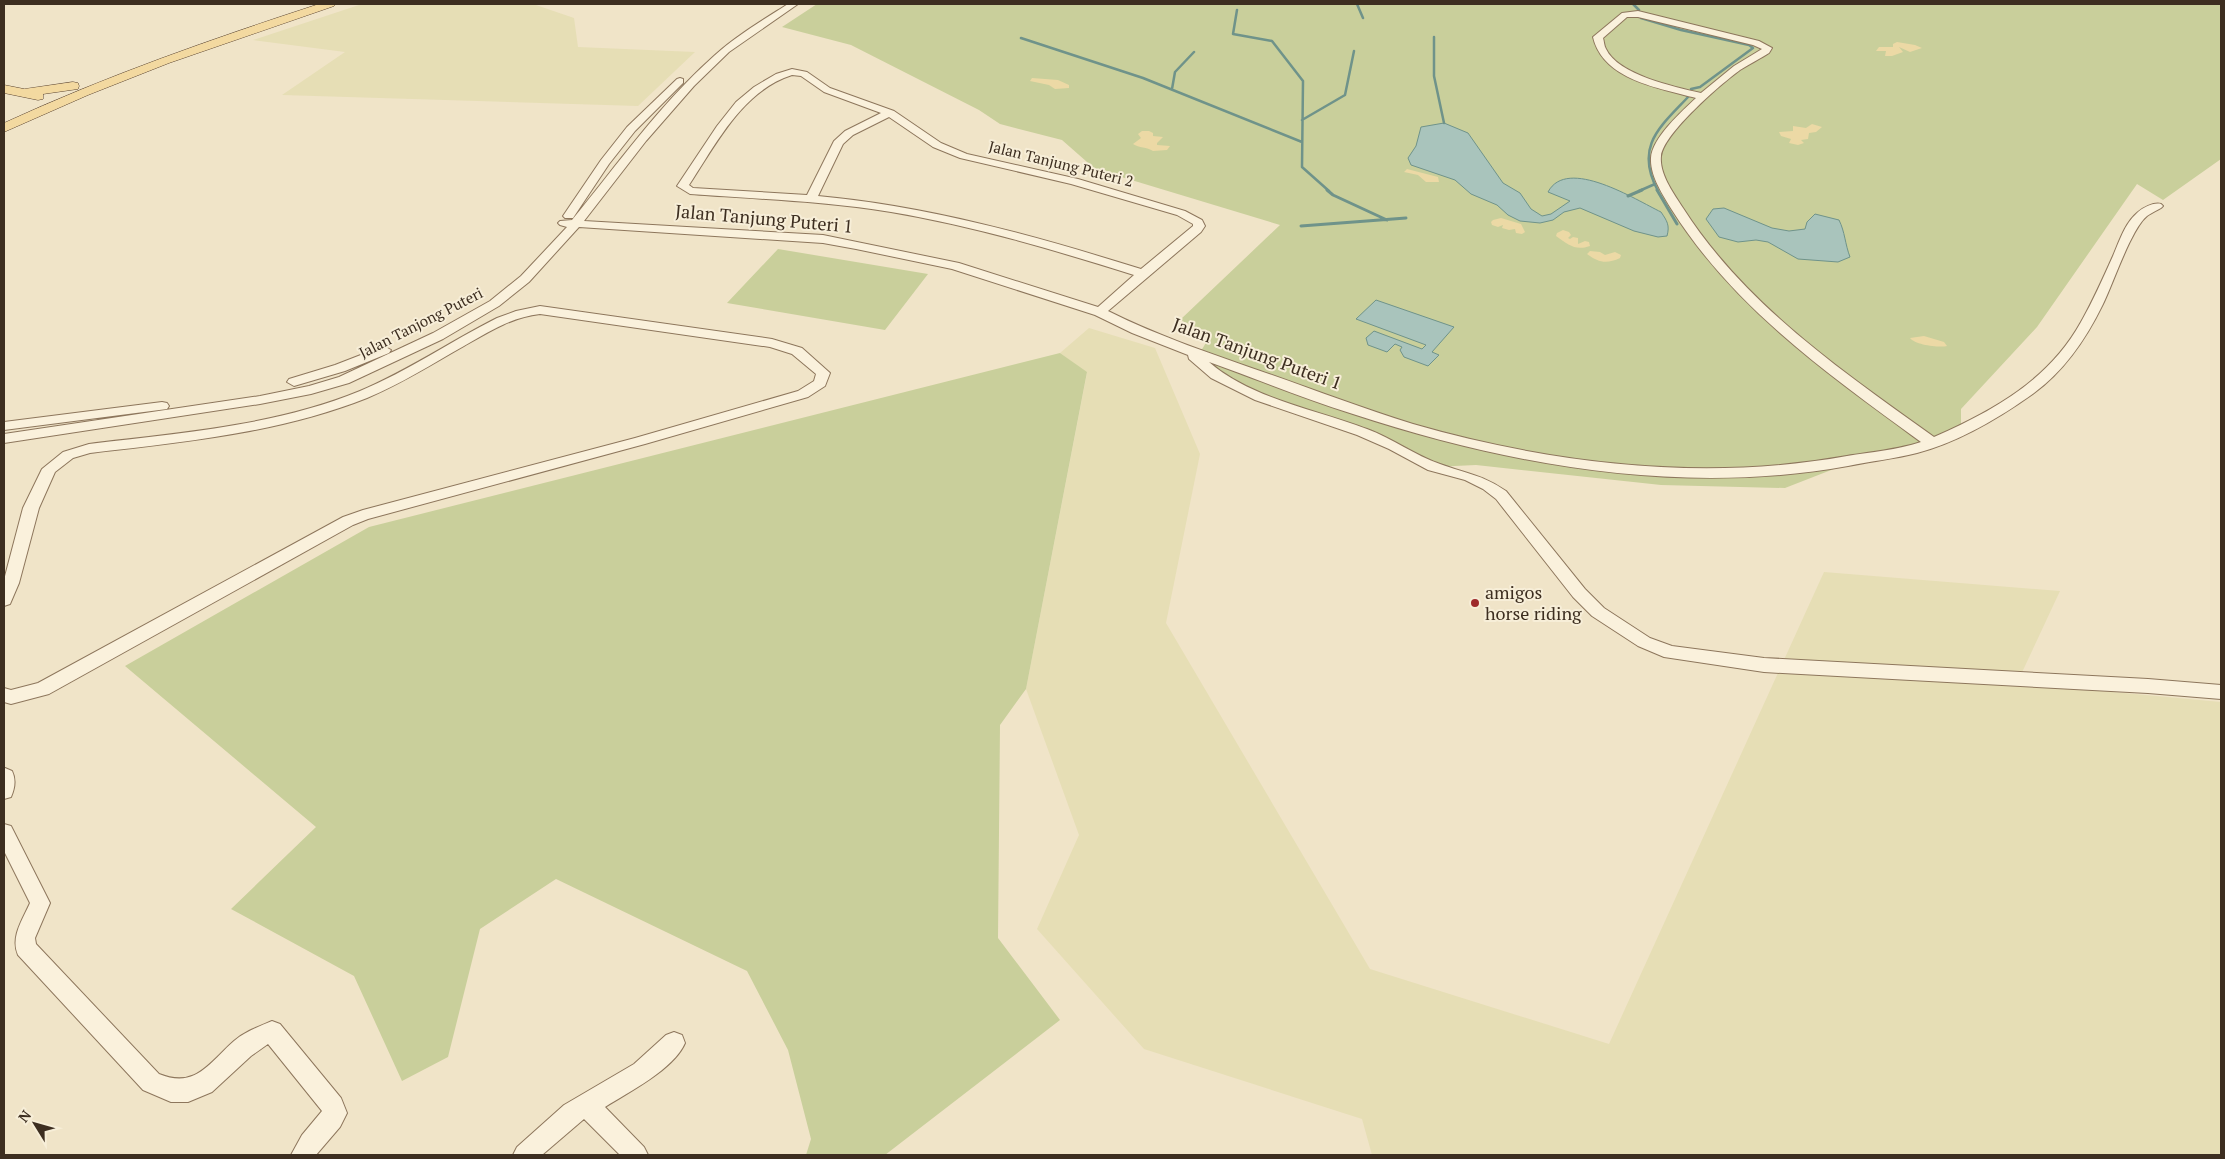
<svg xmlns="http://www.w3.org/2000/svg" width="2225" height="1159" viewBox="0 0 2225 1159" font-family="'PT Serif',serif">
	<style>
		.farmland { fill: #e6deb5 }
		.green { fill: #c9cf9b }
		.sand { fill: #ecd9a5 }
		.water { fill: #a9c4bc; stroke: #6f938a }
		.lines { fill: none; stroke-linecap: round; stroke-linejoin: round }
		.stream-far1 { stroke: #6f938a; stroke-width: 2.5 }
		.stream { stroke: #6f938a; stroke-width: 3 }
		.minor-casing { stroke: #8d765c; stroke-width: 2 }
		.major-casing { stroke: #5b4430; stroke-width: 1 }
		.minor { fill: #faf1dc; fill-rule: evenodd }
		.major { fill: #f3d9a0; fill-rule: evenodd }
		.poi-dot { fill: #9e2a2b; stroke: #f7eed8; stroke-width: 2 }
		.labels { text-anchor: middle; stroke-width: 4; stroke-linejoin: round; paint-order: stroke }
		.far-street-label { font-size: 15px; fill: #3d2e20; stroke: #f7eed8 }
		.street-label { font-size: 18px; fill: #3d2e20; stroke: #f7eed8 }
		.poi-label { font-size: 18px; fill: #3d2e20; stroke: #f7eed8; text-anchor: start }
	</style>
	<rect width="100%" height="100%" fill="#f0e4c8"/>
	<!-- farmland -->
	<path class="farmland" d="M362 4H533L574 18 578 47 695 52 638 106 282 95 345 52 253 40Z
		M1089 328 1155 348 1200 454 1166 623 1370 969 1609 1044 1824 572 2060 591 2017 683 2221 702V1155H1372L1362 1119 1144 1049 1037 929 1079 835 1026 689 1087 373 1060 353Z"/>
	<!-- green -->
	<path class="green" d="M817 4H2221V159L2163 200 2137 184 2037 327 1961 409V429L1921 447 1862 458 1785 488 1661 485 1476 465 1433 467 1394 446 1260 397 1197 358 1211 334 1180 320 1280 225 1095 169 1062 140 1000 124 979 110 851 45 782 27Z
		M778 249 928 274 885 330 727 303Z
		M1060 353 1087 372 1026 689 1000 725 998 938 1060 1020 885 1155H806L811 1139 788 1050 747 971 556 879 480 929 448 1057 402 1081 354 976 231 909 316 827 125 666 369 527Z"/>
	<!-- sand -->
	<path class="sand" d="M1897 42 1915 45 1922 48 1910 52 1899 47 1903 52 1892 56H1885L1886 51H1876L1879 47H1893V44Z
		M1032 78 1058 80 1069 85V88L1055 89 1049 85 1030 81Z
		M1812 124 1822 127 1816 132 1809 133 1808 139 1801 140 1804 143 1798 145 1789 143 1791 139 1781 136 1779 132 1793 131V126L1806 128Z
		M1142 131H1149L1153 133V136L1163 137 1157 143V145L1170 146 1167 150 1153 151C1147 147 1139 148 1133 144L1141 138 1138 134Z
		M1407 169 1438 177 1439 182H1426L1418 175 1404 172Z
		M1501 218 1521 224 1525 232 1522 234 1516 233 1515 229 1509 230 1502 228 1503 225 1498 227 1492 225 1491 222 1493 220Z
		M1563 230 1569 232 1571 235 1568 238 1570 239 1573 237 1578 238V244L1585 241 1589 242 1590 246C1575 251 1569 245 1556 236L1557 233Z
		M1590 251 1600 252 1605 255 1615 252 1621 255 1620 258C1607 264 1599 263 1587 254Z
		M1924 336 1944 342 1947 346C1940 348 1915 345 1910 338Z"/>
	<!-- water -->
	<path class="water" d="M1444 123 1468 133 1503 183 1520 193 1531 209 1542 216 1551 214 1570 201 1548 192C1567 156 1636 200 1661 212 1667 221 1670 225 1667 236L1658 237 1634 231 1580 208 1564 212 1553 220 1540 223 1520 221 1508 215 1497 205 1471 194 1455 180 1411 165 1408 158 1416 146 1421 127Z
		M1724 208 1772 228 1789 231 1805 229 1807 222 1815 214 1839 220C1845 232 1845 244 1850 257L1838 262 1798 259 1768 242 1756 240 1738 242 1719 237 1706 219 1713 209Z
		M1376 300 1454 327 1432 352 1439 355 1428 366 1404 357 1400 350 1402 347 1395 344 1387 352 1368 345 1366 338 1374 331 1422 349 1426 345 1356 319Z"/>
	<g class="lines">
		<!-- stream-far1 -->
		<path class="stream-far1" d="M1357 4 1363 18
			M1633 4 1639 10
			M1237 10 1233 34 1272 41 1303 81 1302 167 1329 191
			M1641 18 1681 30 1749 45 1753 48 1700 87 1691 89
			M1434 37V76L1444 123
			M1021 38 1143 78 1302 142
			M1172 89 1175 72 1194 52
			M1302 120 1345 95 1354 51
			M1639 191 1655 184
			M1658 191C1634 146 1660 127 1689 96L1686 95"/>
		<!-- stream -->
		<path class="stream" d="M1327 190 1333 195 1387 220
			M1657 190 1677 224
			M1628 196 1642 190
			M1301 226 1406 218"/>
		<defs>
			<path id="minor" d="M788 4H798L729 52 694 86 646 141 584 221 823 235 959 263 1098 307 1134 275C1054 250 974 226 891 212 824 201 757 199 690 194L677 186 717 126 736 102 754 87 776 74 792 69 807 72 830 88 894 111 941 143 967 154 1078 179 1185 211 1202 220 1205 226 1201 232 1108 311C1160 337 1215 355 1269 374 1317 391 1364 409 1413 424 1552 464 1703 482 1847 456 1871 452 1897 450 1921 442 1829 375 1734 308 1672 210 1663 195 1650 176 1651 158 1652 138 1682 111 1696 98 1659 88 1603 80 1593 37L1622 13 1638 11 1759 41 1772 48 1769 53C1760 59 1749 64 1740 70 1721 84 1664 133 1661 156 1659 174 1674 194 1683 208 1745 305 1842 371 1934 437 1993 411 2049 380 2081 322 2093 301 2103 278 2113 256 2119 242 2125 223 2137 213 2142 208 2154 202 2161 204L2163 206 2161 208C2156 211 2151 213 2147 216 2131 229 2113 284 2103 304 2086 339 2065 370 2034 393 1999 418 1959 442 1917 453 1894 459 1871 461 1848 466 1682 496 1511 466 1353 414 1304 399 1257 379 1209 362 1252 399 1315 409 1367 429 1392 438 1416 456 1440 464 1467 474 1481 474 1506 491L1585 589 1604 608 1650 638 1672 646 1764 658 2148 679 2221 685V699L2148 693 1764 672 1664 657 1638 646 1592 616 1573 597 1496 499 1483 489 1465 480 1428 470 1389 449 1357 435 1255 400 1211 378 1189 359 1188 355 1132 333 1095 315 952 269 856 249 823 243 579 227 529 282 499 306 443 339 349 383 311 394 260 404 4 443V434L260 396 309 386 339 377 433 333 490 301 521 276 567 227 560 225 558 223 560 221 572 220C618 164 660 104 714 56 736 36 763 20 788 4ZM1627 17H1638L1753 45 1762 49 1734 66 1701 93C1675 87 1618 75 1606 49 1604 46 1604 41 1603 38ZM792 75 801 76 824 92 881 113 845 131 834 141 807 195 693 188 689 185C716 144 742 91 792 75ZM889 117 933 147 960 158 1071 184 1177 215 1193 224V226L1141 269C1035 236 929 206 818 196L843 144 853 135Z
				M680 78 683 79V83L635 131 609 164 573 218H565L563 216 601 160 627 127 677 79Z
				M540 306 772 339 802 348 830 373 825 386 808 397 645 444 368 519 353 525 49 694 11 704 4 702V688L11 690 38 683 343 517 363 510 635 438 798 391 814 381 816 374 792 354 770 347 540 314C512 317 488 332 464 346 432 364 401 384 367 398 279 433 183 442 90 453L73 458 55 472 39 508 19 583 10 604 4 606V580L23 508 42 469 63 452 89 444C179 433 275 426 360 391 408 371 451 341 497 318L516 311Z
				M384 346 391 350 389 353 345 371 294 386 287 382 289 379 335 365Z
				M162 402 167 403 169 406 167 409 4 430V422Z
				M5 768 12 771C16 779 15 788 11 797L4 799Z
				M4 824 11 826 50 903 35 938 36 944 159 1074C196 1089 209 1063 234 1041 246 1031 258 1027 272 1021L280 1024 341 1098 347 1113 340 1127 316 1155H291L302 1135 322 1111 268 1044 251 1056 212 1092 188 1102H171L143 1090 18 955C10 937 23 919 30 903L4 851Z
				M674 1032 682 1035 685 1043C674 1069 629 1092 605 1107L644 1147 648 1155H620L584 1119 542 1155H513L517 1147 564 1105 634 1064 666 1035Z"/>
			<path id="major" d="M319 4H336L334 6 169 63 88 95 4 132V123C106 76 212 39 319 4Z
				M73 82 78 83 79 86 78 89 43 94V99L38 100 4 93V85L24 89Z"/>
		</defs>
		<!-- minor casing -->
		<use href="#minor" class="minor-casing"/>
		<!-- major casing -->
		<use href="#major" class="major-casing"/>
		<!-- minor -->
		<use href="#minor" class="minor"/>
		<!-- major -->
		<use href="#major" class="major"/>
	</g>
	<!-- markers -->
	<circle class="poi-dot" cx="1475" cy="603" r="5"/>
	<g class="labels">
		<!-- far-street labels -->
		<g class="far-street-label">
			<text transform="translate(1061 164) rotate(14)" y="5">Jalan Tanjung Puteri 2</text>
			<text transform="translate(421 323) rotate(-27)" y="5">Jalan Tanjong Puteri</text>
		</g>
		<!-- street labels -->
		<g class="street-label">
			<text transform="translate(764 219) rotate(5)" y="6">Jalan Tanjung Puteri 1</text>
			<text transform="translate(1257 354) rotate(20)" y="6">Jalan Tanjung Puteri 1</text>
		</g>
		<!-- poi labels -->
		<g class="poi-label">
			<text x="1485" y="599">amigos<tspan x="1485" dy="21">horse riding</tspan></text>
		</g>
	</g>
	<!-- border -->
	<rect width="2225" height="1159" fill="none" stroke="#3d2e20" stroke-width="10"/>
	<!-- north arrow -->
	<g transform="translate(35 1124) rotate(307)" stroke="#f7eed8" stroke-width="4" paint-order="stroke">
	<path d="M0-4L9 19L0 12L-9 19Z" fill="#3d2e20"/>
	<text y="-8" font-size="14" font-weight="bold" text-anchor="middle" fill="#3d2e20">N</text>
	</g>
</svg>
